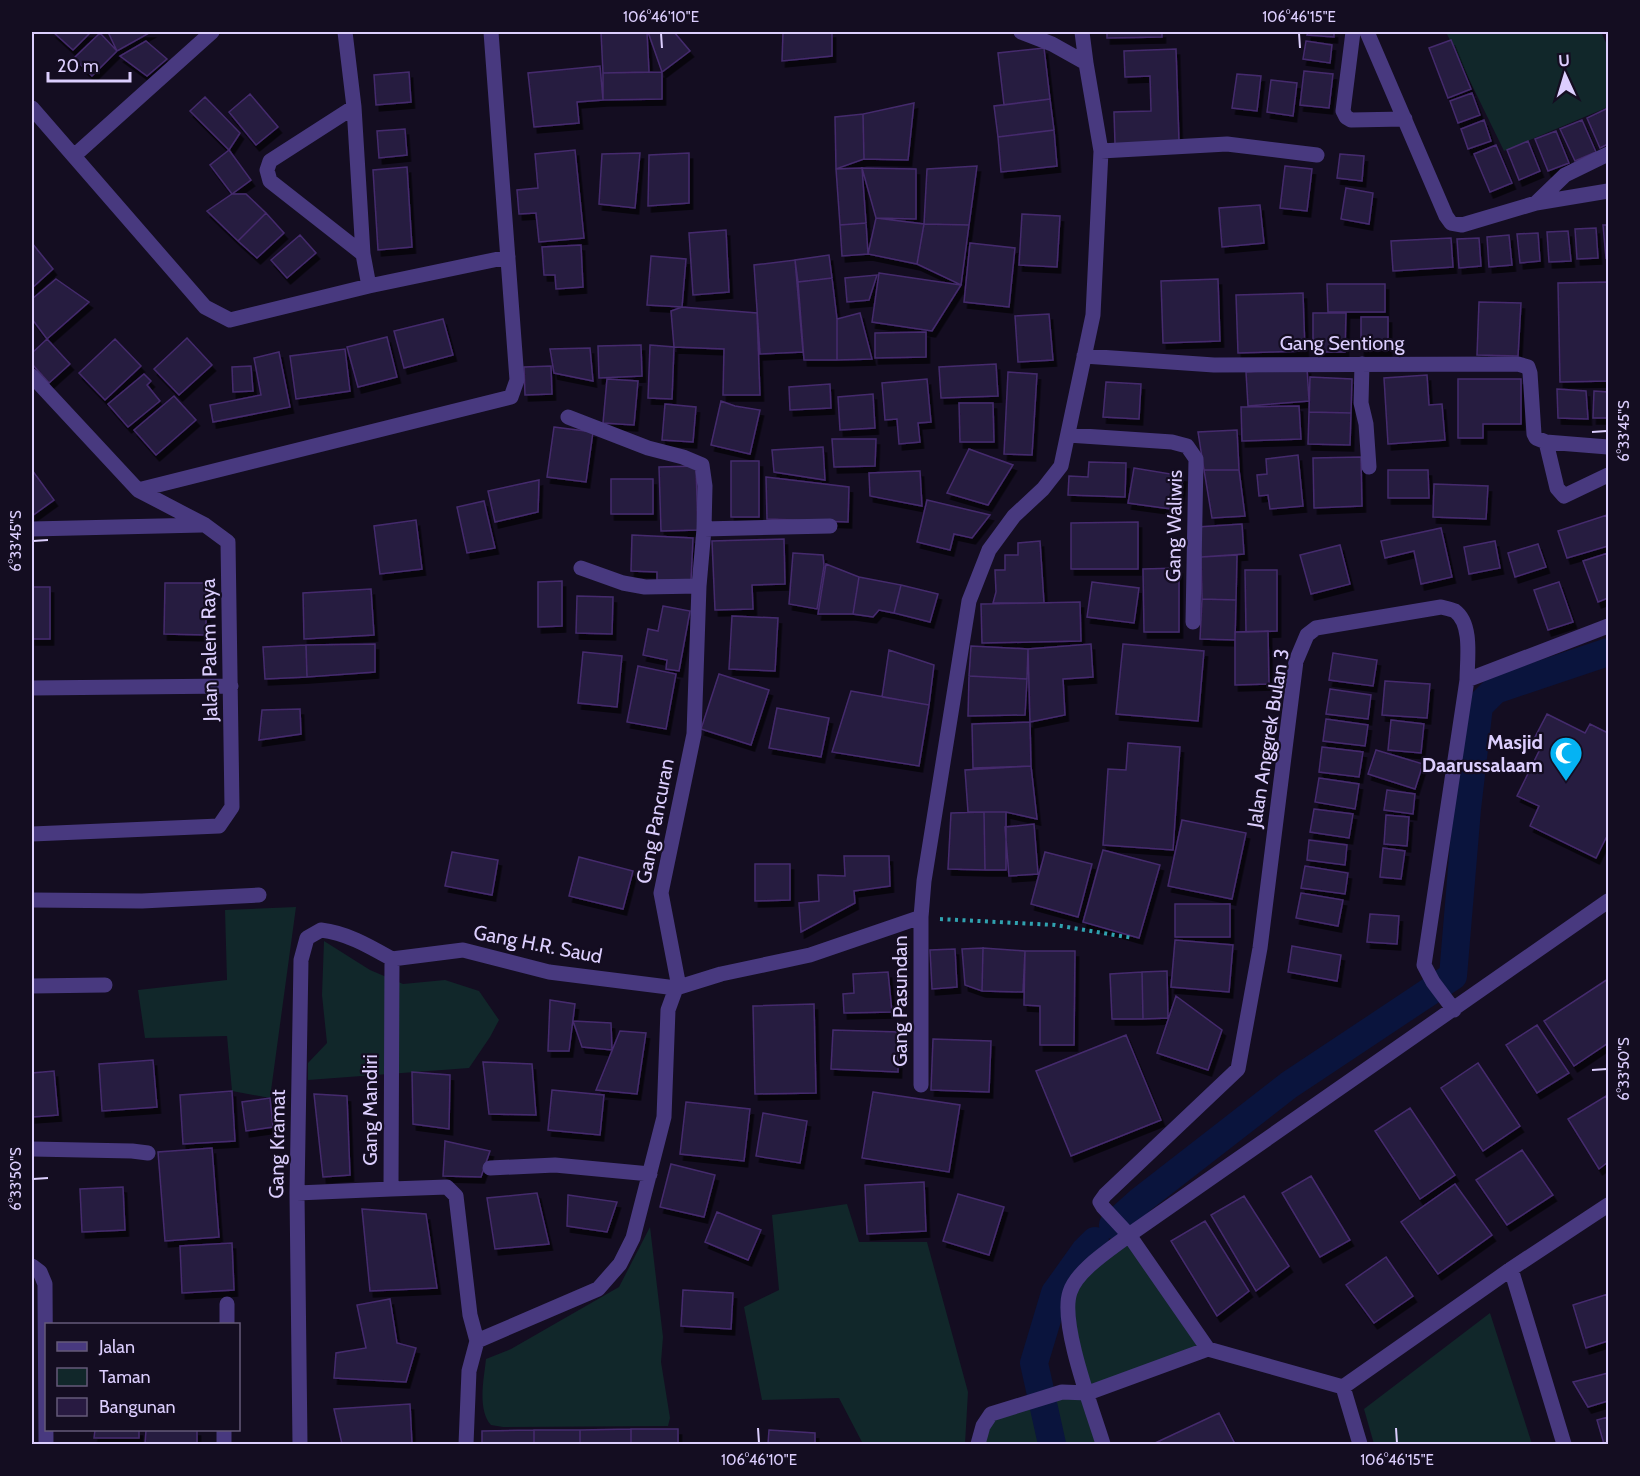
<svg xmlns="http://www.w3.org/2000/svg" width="1640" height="1476" viewBox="0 0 1640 1476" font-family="Cabin,sans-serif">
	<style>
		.green { fill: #11272a }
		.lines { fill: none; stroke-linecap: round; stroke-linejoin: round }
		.canal { stroke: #0a143d; stroke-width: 28 }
		.building { fill: #281a41; stroke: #442c6d; stroke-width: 1.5; filter: url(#shadow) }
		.path { stroke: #30a2b0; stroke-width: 4; stroke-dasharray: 3 4.5; stroke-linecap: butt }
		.minor { stroke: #48397f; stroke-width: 15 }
		.ticks { fill: none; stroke: #dccefe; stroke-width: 2 }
		.labels { text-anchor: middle; stroke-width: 4.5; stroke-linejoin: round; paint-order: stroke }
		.street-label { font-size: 20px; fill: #dccefe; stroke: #140d21 }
		.poi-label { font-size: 20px; font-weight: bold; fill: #dccefe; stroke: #140d21; text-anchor: end }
		.neatline { fill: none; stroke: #dccefe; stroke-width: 2 }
		.ticks-label { font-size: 15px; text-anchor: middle; fill: #dccefe }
	</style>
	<defs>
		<filter id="shadow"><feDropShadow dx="3.5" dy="6" stdDeviation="0" flood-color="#0009"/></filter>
	</defs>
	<rect width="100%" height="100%" fill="#140d21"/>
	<!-- green -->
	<path class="green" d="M1446 32H1601L1608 47V107L1504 151Z
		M296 907 270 1098 232 1091 227 1036 145 1038 138 990 227 980 225 910Z
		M324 941 370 970 403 984 445 980 479 991 499 1020 490 1037 469 1068 308 1080V1063L327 1043 322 995Z
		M847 1204 859 1242H927L968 1392 965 1444H863L839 1398 762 1400 744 1307 779 1290 772 1215Z
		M650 1227 663 1337 661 1362 670 1418 668 1426 503 1427 491 1425C477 1409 484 1379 486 1359L511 1349 619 1287Z
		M1129 1235 1208 1349 1088 1393 1103 1444H978L991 1414 1087 1393 1070 1292Z
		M1490 1313 1532 1444H1374L1364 1409Z"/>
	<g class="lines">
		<!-- canal -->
		<path class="canal" d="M1113 1225 1141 1200 1289 1085 1453 976 1467 809 1479 706 1495 690 1608 652
			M1052 1444 1034 1363 1055 1293 1085 1251 1095 1241"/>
	</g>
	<!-- building -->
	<path class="building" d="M53 32H91L73 50Z
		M108 32H151L117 51Z
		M601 32H647L649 72 603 73Z
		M648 32H674L690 51 662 72Z
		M783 32H832V56L782 61Z
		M1107 32H1162V37L1107 38Z
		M1308 32H1334V37L1307 35Z
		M100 33 117 51 92 76 74 58Z
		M1451 40 1471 89 1448 98 1429 48Z
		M146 41 167 59 147 76 120 56Z
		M1306 41 1332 45 1330 63 1303 59Z
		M1044 48 1050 99 1004 105 998 53Z
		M1176 49 1179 142 1115 144 1114 112 1151 111 1150 76 1125 77 1124 51Z
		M600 66 603 100 577 102 579 123 534 127 528 73Z
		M1304 71 1333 74 1329 108 1300 105Z
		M409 72 411 102 376 105 374 75Z
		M662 72V99L603 100V73Z
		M1237 74 1261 76 1257 111 1232 108Z
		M1271 80 1297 83 1293 116 1267 112Z
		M1472 93 1480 115 1458 123 1450 101Z
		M250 94 278 127 256 145 229 112Z
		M205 97 240 133 229 150 190 111Z
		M1050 99 1054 130 998 137 994 106Z
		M914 103 908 160 864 159 863 114Z
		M1608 108V144L1600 148 1587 118Z
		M863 114 864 159 836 169 835 117Z
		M1484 120 1491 141 1468 149 1461 129Z
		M1582 120 1596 152 1575 161 1560 129Z
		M405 129 407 155 379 158 377 131Z
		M1054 130 1057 166 1001 172 998 137Z
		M1556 131 1569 163 1548 171 1535 139Z
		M1528 141 1540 171 1519 180 1507 150Z
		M1496 145 1512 183 1490 192 1474 154Z
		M229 150 251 180 232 194 210 165Z
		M575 150 584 238 539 242 536 213 519 214 517 190 538 188 535 154Z
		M640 153 635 208 599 204 602 154Z
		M689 153V203L648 206 649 155Z
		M1340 154 1364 156 1362 181 1337 178Z
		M977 166 969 225 924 224 927 169Z
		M1285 166 1312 169 1307 211 1280 208Z
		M407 167 412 247 378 250 373 170Z
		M862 168 866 223 840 225 836 169Z
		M862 168 916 169V219L876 218Z
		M1346 188 1373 193 1369 224 1341 219Z
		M232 194H246L266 213 238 241 207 211Z
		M1260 205 1264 243 1222 247 1219 208Z
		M266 213 284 233 257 258 238 241Z
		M1022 214 1060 216 1057 267 1019 265Z
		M876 218 924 224 917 264 868 254Z
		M866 223 868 254 842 256 840 225Z
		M924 224 969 225 961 285 917 264Z
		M1603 225H1608V257L1606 258Z
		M1596 228 1598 258 1577 259 1575 229Z
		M726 230 729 292 693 295 689 233Z
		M1568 231 1571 261 1549 262 1547 232Z
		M1538 233 1540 261 1520 263 1517 234Z
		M300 235 316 253 287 278 271 260Z
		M1509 235 1512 265 1489 267 1487 237Z
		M1451 238 1453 267 1393 271 1391 241Z
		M1479 238 1481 266 1459 268 1457 239Z
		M32 243 53 269 32 288Z
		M970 243 1015 248 1009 307 964 302Z
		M581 245 583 287 556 289 555 275H544L542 247Z
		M829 255 832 278 798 282 795 260Z
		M651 256 686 259 682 307 647 305Z
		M795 260 803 352 760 354 754 265Z
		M879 273 961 285 932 331 872 322Z
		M877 275 869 300 847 302 845 278Z
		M832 278 837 319V360H804L798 282Z
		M56 279 89 302 47 339 32 319V299Z
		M1218 279 1220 341 1163 343 1161 281Z
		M1607 282 1608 381 1560 382 1558 283Z
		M1327 284H1385V312H1328Z
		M1303 293 1305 351 1238 353 1236 295Z
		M1479 302 1521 303 1518 356 1477 355Z
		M682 307 757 313 760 395H723L724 349 674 347 671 311Z
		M860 313 872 359 837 360V319Z
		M1313 313H1346L1345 352H1313Z
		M1049 314 1053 360 1018 362 1015 316Z
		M1361 317H1388V350H1361Z
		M443 319 453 355 404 368 394 331Z
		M926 332V357L875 358V333Z
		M387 337 397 377 358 387 347 347Z
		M187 338 212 365 179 395 154 369Z
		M47 339 70 364 49 383 32 364V353Z
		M115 339 141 366 105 400 79 373Z
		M641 345 642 376 599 378 598 346Z
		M650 345 674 347 672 399 648 398Z
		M590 348 593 381 554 373 550 349Z
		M345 349 350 391 296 399 290 356Z
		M279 352 290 407 213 422 210 405 261 395 254 358Z
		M996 364 998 396 941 398 939 367Z
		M251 366 253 391 233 392 232 367Z
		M551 366 552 394 525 395 524 367Z
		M1307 368 1309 401 1248 406 1246 372Z
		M1008 372 1037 374 1032 455 1004 454Z
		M144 374 151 381 147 385 160 401 128 427 108 404Z
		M1427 375 1429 405 1442 404 1445 440 1388 444 1384 378Z
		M1310 377 1352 379 1351 413 1309 412Z
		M607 379 638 381 634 425 603 423Z
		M927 379 931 422 918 423 920 442 899 444 897 419 885 420 882 383Z
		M1458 379H1521V424H1483V438H1458Z
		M1106 382 1141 384 1139 419 1103 417Z
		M830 384 831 408 790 410 789 387Z
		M1557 389 1586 391 1588 419 1558 418Z
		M1594 391 1608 392V418H1593Z
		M873 394 875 428 840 430 838 397Z
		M174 396 196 420 156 455 134 430Z
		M721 401 735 406 760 410 750 454 711 445Z
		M959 403H993L994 442H960Z
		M665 404 696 407 693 442 662 440Z
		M1299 406 1301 439 1242 441 1241 407Z
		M1309 412 1351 413 1350 445 1308 444Z
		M554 427 593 432 586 482 547 477Z
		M1237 430 1239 470H1204L1198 432Z
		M832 439H876L875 466 834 467Z
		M823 447 825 480 774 472 772 450Z
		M969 449 1013 465 988 505 947 493Z
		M1298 455 1303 506 1270 509 1268 495 1259 496 1257 475 1267 474 1266 459Z
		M1361 457 1362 506 1314 508 1313 458Z
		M731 461H759V517H731Z
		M1089 462 1126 463 1125 497 1068 495 1069 476 1088 477Z
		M696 466 698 530 661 531 659 467Z
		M1134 468 1183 476 1178 510 1128 503Z
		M32 470 54 500 32 516Z
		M1204 470H1239L1245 516 1212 518Z
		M1388 470H1428L1429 498H1388Z
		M920 471 922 506 870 496 869 473Z
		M766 477 849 487 848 522 767 519Z
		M611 479H653V514H611Z
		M539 480 538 512 495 522 488 491Z
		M1434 484 1488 486 1486 519 1433 517Z
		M927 500 990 515 972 538 954 534 950 550 917 542Z
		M484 501 495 548 467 553 457 507Z
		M1607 515 1608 546 1567 558 1558 531Z
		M416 520 422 569 380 574 374 526Z
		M1138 522V569H1071V523Z
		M1242 524 1244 554 1201 557 1197 527Z
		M1441 528 1452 577 1421 584 1414 551 1385 558 1381 541Z
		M632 535 693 538 691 581 657 580V572L631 571Z
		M784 539 785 584 752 585 753 609 715 610 712 541Z
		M1040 541 1044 603H993L996 592 995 570H1005V555H1018V543Z
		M1495 541 1500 568 1469 574 1464 547Z
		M1538 544 1546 567 1515 577 1508 553Z
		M1340 545 1350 584 1311 594 1300 555Z
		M793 553 823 555 824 566 817 609 789 604Z
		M1608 553V598L1598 602 1583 561Z
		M1237 555 1236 600 1202 599 1201 557Z
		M826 564 859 577 853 614H818Z
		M1179 568V632H1144L1143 569Z
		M1245 570H1277V631L1246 632Z
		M859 577 901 585 894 613 879 610 873 617 853 614Z
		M562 581V626L538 627V582Z
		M1092 582 1139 588 1134 623 1087 617Z
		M1559 582 1573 622 1548 630 1534 590Z
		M165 583H206V635L164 634Z
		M901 585 938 594 930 622 894 613Z
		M32 587H50V639H32Z
		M371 589 374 635 304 639 303 593Z
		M577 596 613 597 612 634 576 633Z
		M1202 599 1236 600 1235 640 1200 639Z
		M1080 602 1081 641 982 643 981 604Z
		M663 606 690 611 679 671 666 669 667 660 643 655 648 629 658 631Z
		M732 616 778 618 775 671 729 669Z
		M1268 631 1269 684 1235 685V632Z
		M375 644V672L307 677 306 645Z
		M1091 644 1093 677 1063 679 1065 715 1030 722 1028 649Z
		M1123 644 1204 651 1198 721 1116 714Z
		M306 645 307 677 265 679 263 647Z
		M971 646 1028 649 1027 679 969 676Z
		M889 650 934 665 929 705 882 697Z
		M583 652 622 656 617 707 578 703Z
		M1333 653 1377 660 1373 686 1329 680Z
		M638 666 676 674 666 729 627 722Z
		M719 674 769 690 751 745 701 729Z
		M969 676 1027 679 1025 715 968 716Z
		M1385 681 1430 684 1427 718 1382 715Z
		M1330 689 1371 695 1368 719 1326 714Z
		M851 691 929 705 919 766 832 752Z
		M777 708 829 718 821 757 769 748Z
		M300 709 301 734 259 740 262 710Z
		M1547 714 1585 733 1590 724 1608 733V839L1606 838 1596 858 1530 826 1539 806 1517 796 1542 745 1533 741Z
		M1326 719 1368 725 1365 746 1323 741Z
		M1391 720 1424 724 1421 753 1388 750Z
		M1030 722 1031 766 973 768 972 724Z
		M1128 743 1180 747 1173 850 1103 845 1108 769 1126 770Z
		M1322 747 1363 752 1359 777 1319 772Z
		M1376 750 1423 764 1415 789 1368 774Z
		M1031 766 1037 819 1006 812H968L965 770Z
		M1319 778 1359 784 1355 809 1315 802Z
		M1387 790 1415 794 1413 814 1384 810Z
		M1314 809 1353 814 1349 838 1310 832Z
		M984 812 985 870 948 869 951 813Z
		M984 812H1006V870H985Z
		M1386 815 1409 817 1407 846 1384 844Z
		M1182 820 1246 833 1232 899 1168 886Z
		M1034 824 1038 874 1009 876 1005 827Z
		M1309 840 1347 845 1345 865 1307 860Z
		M1383 848 1405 851 1401 879 1380 877Z
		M1103 850 1160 865 1139 938 1083 922Z
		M452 852 498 860 492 895 445 886Z
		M1045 852 1092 864 1078 917 1031 904Z
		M844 856H889L890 886 854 891 855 903 801 932 799 903 819 901 818 875 845 876Z
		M579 857 633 871 623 909 569 896Z
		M755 864H790V900L755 901Z
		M1305 866 1348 873 1345 894 1301 888Z
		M1301 893 1343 900 1338 926 1296 918Z
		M1175 904H1230V937H1175Z
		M1370 914 1399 916 1397 944 1367 942Z
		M1175 940 1233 945 1229 992 1171 987Z
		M1292 946 1341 955 1337 981 1288 972Z
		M983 948 982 991 965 985 962 949Z
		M983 948 1025 951 1023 992 982 991Z
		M955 949 957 987 932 989 930 950Z
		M1025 951H1075L1074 1045H1040V1006L1024 1005Z
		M1167 971 1168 1018 1143 1019 1142 972Z
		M888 972 892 1012 844 1013 843 994 854 993 853 974Z
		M1142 972 1143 1019H1112L1110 974Z
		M1608 979V1043L1574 1066 1544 1021Z
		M1176 996 1222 1030 1208 1070 1157 1053Z
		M550 1000 575 1004 569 1051H548Z
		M814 1004 816 1093 755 1094 753 1006Z
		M573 1021 611 1023 612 1050 582 1047Z
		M1537 1025 1569 1073 1537 1093 1506 1045Z
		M833 1030 899 1032 898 1072 831 1069Z
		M620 1031 646 1033 637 1094 596 1090Z
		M1126 1035 1161 1120 1071 1156 1036 1071Z
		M933 1039 991 1041 989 1092 931 1090Z
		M153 1060 157 1107 102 1111 99 1064Z
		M483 1062 532 1064 536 1115 489 1114Z
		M1478 1063 1520 1126 1483 1151 1441 1088Z
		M54 1071 58 1115 32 1117V1073Z
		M412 1072 450 1075 449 1129 413 1124Z
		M552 1090 604 1095 600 1135 548 1130Z
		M232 1091 235 1141 183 1144 180 1095Z
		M873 1092 960 1105 949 1172 862 1158Z
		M314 1094 347 1096 350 1175 323 1177Z
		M1606 1096 1608 1100V1162L1599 1169 1568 1119Z
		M270 1098 273 1127 246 1131 242 1102Z
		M686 1102 750 1109 744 1161 680 1154Z
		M1410 1108 1455 1175 1420 1199 1375 1131Z
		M763 1113 807 1121 800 1163 756 1156Z
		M445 1141 490 1151 481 1177 443 1176Z
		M212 1148 219 1237 165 1241 158 1152Z
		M1522 1150 1553 1195 1507 1225 1476 1180Z
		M671 1164 715 1175 704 1217 660 1207Z
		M1311 1176 1350 1240 1320 1257 1282 1193Z
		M924 1182 926 1231 867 1234 865 1185Z
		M1455 1184 1492 1235 1438 1274 1401 1222Z
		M123 1187 125 1230 82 1232 80 1189Z
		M537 1193 549 1244 495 1249 487 1198Z
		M958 1194 1004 1207 989 1255 943 1241Z
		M568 1195 617 1202 607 1232 567 1226Z
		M1244 1196 1289 1266 1256 1291 1211 1215Z
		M362 1209 426 1214 437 1288 370 1291Z
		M717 1212 761 1230 748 1260 705 1242Z
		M1205 1221 1249 1291 1217 1316 1171 1241Z
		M232 1243 234 1290 182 1293 180 1246Z
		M1386 1257 1413 1296 1374 1323 1346 1285Z
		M683 1290 733 1293 731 1329 681 1326Z
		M1608 1294V1341L1586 1348 1573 1305Z
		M390 1299 397 1343 416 1348 406 1382 334 1378 336 1353 366 1348 357 1305Z
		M1608 1373V1401L1588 1407 1573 1382Z
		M410 1404 412 1444H342L334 1409Z
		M1219 1413 1235 1444H1153Z
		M1608 1417V1444H1604L1597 1420Z
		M631 1429V1444H580V1430Z
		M631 1429H678V1444H631Z
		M95 1430H139V1438H94Z
		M146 1430H197V1444H145Z
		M534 1430V1444H482V1431Z
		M534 1430H580V1444H534Z
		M769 1430 815 1433V1444H768Z"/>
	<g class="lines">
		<!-- path -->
		<path class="path" d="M940 919 1055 925 1133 938"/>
		<!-- minor -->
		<path class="minor" d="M345 32 354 107 363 254 369 286
			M1082 32 1086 63
			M1353 32 1343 111 1346 117 1351 120 1405 119
			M1367 32 1446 216 1451 223 1462 225 1536 203 1608 191
			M354 107 270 161 267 170 270 181 363 254
			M32 108 205 307 230 320 369 286 508 257
			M1101 151 1227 144 1317 155
			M75 155 212 32
			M1536 203 1565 175 1608 154
			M1084 356 1214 365 1518 364 1528 367 1530 373 1534 434 1536 438 1546 442 1608 447
			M1362 364 1361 403 1366 424 1369 467
			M32 376 138 490 205 525 228 542 232 807 219 826 32 834
			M568 417 648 448 683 457 702 465 705 486 704 529 699 586 694 734 661 893 679 987
			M1068 435 1172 442 1187 446 1196 459 1193 622
			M1546 442 1557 488 1564 496 1608 475
			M138 490 511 397 517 380 491 32
			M32 529 202 525
			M704 529 830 526
			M581 568 623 583 645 587 699 586
			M1467 680 1608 626
			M32 688 231 686
			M32 900 142 901 259 895
			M921 917V1085
			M392 959 391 1189 447 1187 456 1196 470 1315 477 1341
			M392 959 463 950 549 972 676 988
			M32 986 105 985
			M32 1149 132 1151 148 1153
			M490 1168 555 1165 650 1174
			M297 1193 391 1189
			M32 1266 40 1272 45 1284 46 1444
			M1511 1269 1564 1444
			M227 1324V1304
			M1208 1349 1129 1235 1103 1207 1100 1202 1105 1195 1238 1069 1260 948 1296 661 1307 635 1316 628 1441 607C1445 608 1451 609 1455 611 1473 624 1467 661 1467 680L1424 965 1433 982 1454 1010
			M1343 1387 1511 1269 1608 1205
			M224 1430V1444
			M300 1444 297 1193 301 960 307 938 321 930C347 933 369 946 392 959
			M466 1444 469 1371 477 1341 598 1289 620 1264 633 1238 664 1117 668 1010 676 988 721 974 810 955 921 917 924 881 969 601 989 550 1014 516 1043 489 1061 466 1093 315 1101 151 1086 63 1052 44 1021 32
			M978 1444 983 1426 991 1414 1062 1392 1088 1393 1208 1349 1343 1387 1360 1444
			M1103 1444C1093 1411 1059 1323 1070 1292 1077 1270 1111 1249 1129 1235L1608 901"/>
	</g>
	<!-- ticks -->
	<path class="ticks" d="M661 33 662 48M1299 33 1300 48M1592 432 1607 431M33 541 48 540M1592 1070 1607 1069M33 1179 48 1178M758 1428 759 1443M1396 1428 1397 1443"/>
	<!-- icons -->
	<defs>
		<symbol id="mosque-pin" viewBox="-11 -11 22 30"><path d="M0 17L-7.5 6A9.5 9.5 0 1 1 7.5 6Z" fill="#05b3f3" stroke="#140d21"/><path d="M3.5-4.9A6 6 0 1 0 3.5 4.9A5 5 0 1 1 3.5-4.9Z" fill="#fff"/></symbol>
	</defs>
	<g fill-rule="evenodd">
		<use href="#mosque-pin" x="1547" y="734" width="38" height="52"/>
	</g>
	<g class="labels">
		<!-- street labels -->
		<g class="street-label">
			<text x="1342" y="350">Gang Sentiong</text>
			<text transform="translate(1174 526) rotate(-89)" y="7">Gang Waliwis</text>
			<text transform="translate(209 650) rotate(-91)" y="7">Jalan Palem Raya</text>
			<text transform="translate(1268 738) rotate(-81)" y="7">Jalan Anggrek Bulan 3</text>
			<text transform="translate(655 821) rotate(-79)" y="7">Gang Pancuran</text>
			<text transform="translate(538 944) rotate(11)" y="7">Gang H.R. Saud</text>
			<text transform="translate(900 1001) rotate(-90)" y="7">Gang Pasundan</text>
			<text transform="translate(370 1110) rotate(-90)" y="7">Gang Mandiri</text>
			<text transform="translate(277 1144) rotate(-89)" y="7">Gang Kramat</text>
		</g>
		<!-- poi labels -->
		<g class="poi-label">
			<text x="1543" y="749">Masjid<tspan x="1543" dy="23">Daarussalaam</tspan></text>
		</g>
	</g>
	<!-- border -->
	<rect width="1640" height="1476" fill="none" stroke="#140d21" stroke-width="66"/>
	<!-- legend -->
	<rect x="45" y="1323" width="195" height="108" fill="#140d21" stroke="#645a79" stroke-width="1.5"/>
	<rect x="57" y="1342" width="30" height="9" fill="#48397f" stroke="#645a79" stroke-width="1.5"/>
	<text x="99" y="1353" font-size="18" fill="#dccefe">Jalan</text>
	<rect x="57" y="1368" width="30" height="18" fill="#11272a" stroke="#645a79" stroke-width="1.5"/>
	<text x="99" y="1383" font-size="18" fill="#dccefe">Taman</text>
	<rect x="57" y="1398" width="30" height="18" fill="#281a41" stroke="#645a79" stroke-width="1.5"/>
	<text x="99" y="1413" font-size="18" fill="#dccefe">Bangunan</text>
	<!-- north arrow -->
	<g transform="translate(1565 75) rotate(356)" stroke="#140d21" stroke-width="4.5" paint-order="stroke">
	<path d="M0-4.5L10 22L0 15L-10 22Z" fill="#dccefe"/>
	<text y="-9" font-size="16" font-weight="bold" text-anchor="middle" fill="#dccefe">U</text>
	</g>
	<!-- scale -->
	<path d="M48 72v9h82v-9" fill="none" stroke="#dccefe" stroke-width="3"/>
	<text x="57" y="72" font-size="18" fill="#dccefe" stroke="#140d21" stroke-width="4.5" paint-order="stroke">20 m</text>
	<rect x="33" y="33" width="1574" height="1410" class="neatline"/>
	<g class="ticks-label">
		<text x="661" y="22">106°46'10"E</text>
		<text x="1299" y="22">106°46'15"E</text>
		<text transform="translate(1624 431) rotate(-90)" y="5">6°33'45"S</text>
		<text transform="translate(16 541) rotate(-90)" y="5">6°33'45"S</text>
		<text transform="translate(1624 1069) rotate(-90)" y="5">6°33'50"S</text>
		<text transform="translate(16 1179) rotate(-90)" y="5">6°33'50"S</text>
		<text x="759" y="1465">106°46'10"E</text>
		<text x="1397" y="1465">106°46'15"E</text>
	</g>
</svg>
